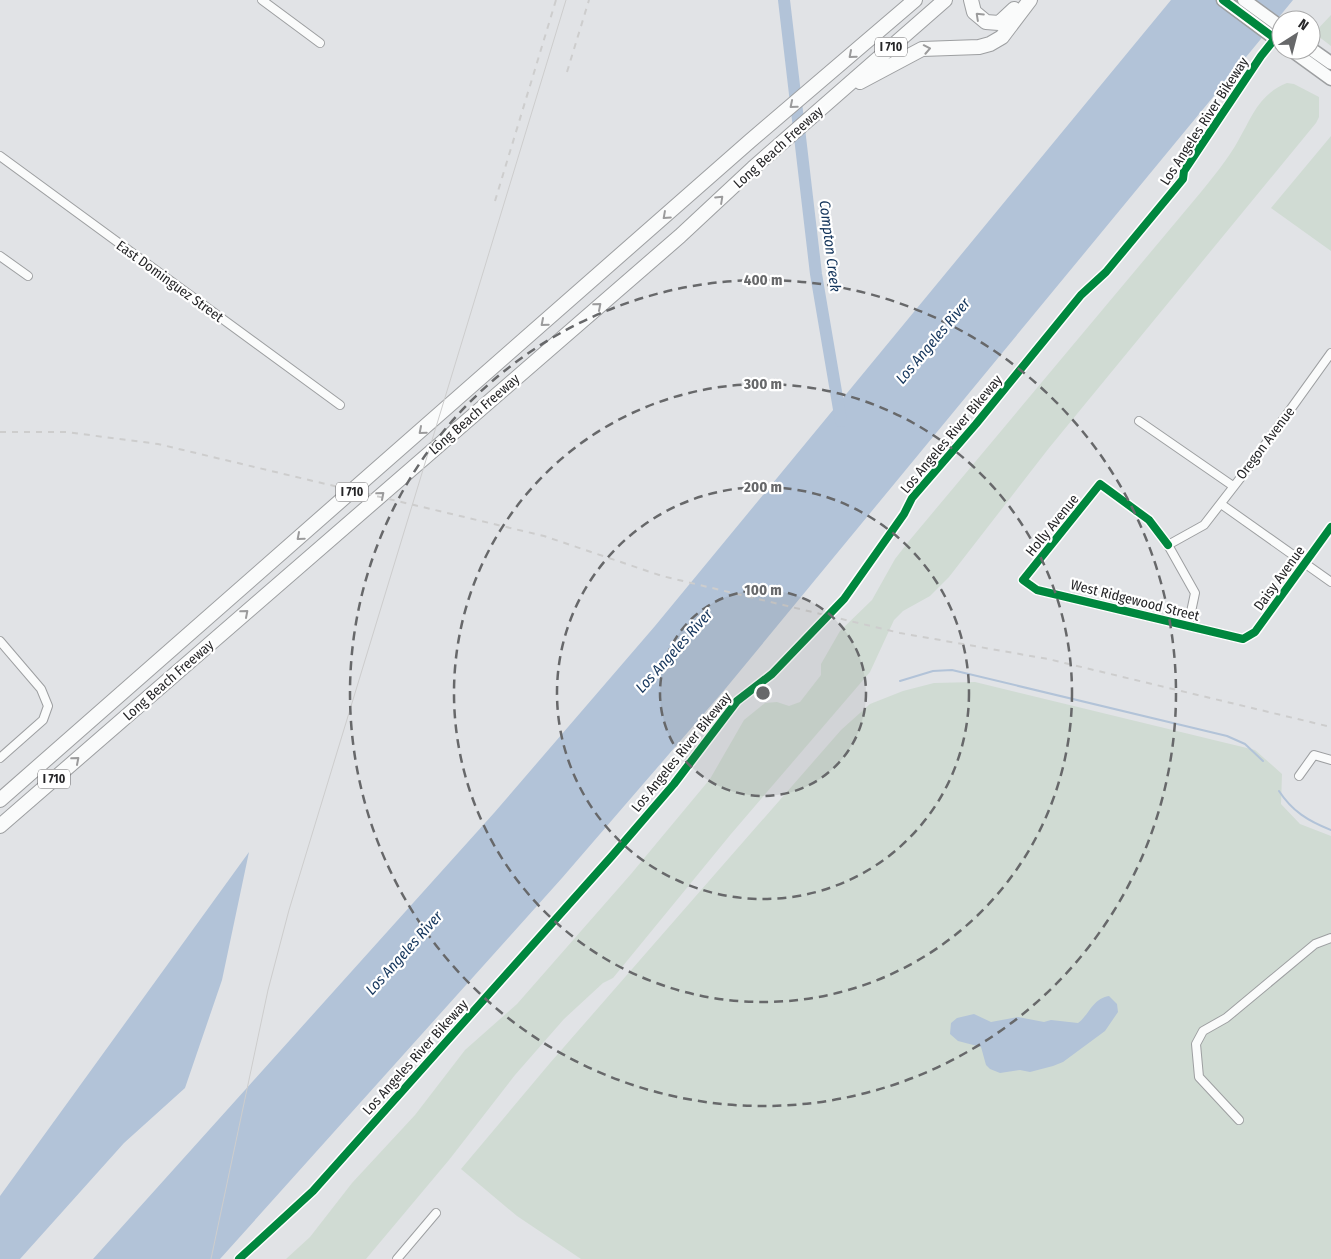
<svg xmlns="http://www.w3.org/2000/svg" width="1331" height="1259" viewBox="0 0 1331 1259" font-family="'Fira Sans Condensed',sans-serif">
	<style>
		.green { fill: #d0dbd3 }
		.water { fill: #b2c3d8 }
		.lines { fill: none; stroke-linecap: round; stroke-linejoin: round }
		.stream { stroke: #b2c3d8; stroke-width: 2 }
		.river { stroke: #b2c3d8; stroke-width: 12 }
		.street-casing { stroke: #9d9fa1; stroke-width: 10 }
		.primary-casing { stroke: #9d9fa1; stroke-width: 15 }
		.highway-casing { stroke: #9d9fa1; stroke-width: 16 }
		.street { stroke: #fafbfb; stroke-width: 8 }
		.primary { stroke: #fafbfb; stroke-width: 12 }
		.highway { stroke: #fafbfb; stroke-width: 14 }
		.tram { stroke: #cdcdcd; stroke-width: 1 }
		.rail { stroke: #cdcdcd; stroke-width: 2; stroke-dasharray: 6 6; stroke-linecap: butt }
		.cycleway-casing { stroke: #fff; stroke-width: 11 }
		.cycleway { stroke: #00873e; stroke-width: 8 }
		.oneway { stroke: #9b9b9c }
		.ring { fill: none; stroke: #67686a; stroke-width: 2.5; stroke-dasharray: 9 6 }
		.labels { text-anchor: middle; stroke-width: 4.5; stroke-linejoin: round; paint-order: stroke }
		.shield { fill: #fff; stroke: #676768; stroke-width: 1 }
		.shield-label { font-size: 12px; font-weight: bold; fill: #262628 }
		.street-label { font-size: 14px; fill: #262628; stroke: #fff }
		.water-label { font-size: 15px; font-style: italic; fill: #13345b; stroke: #fff }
		.centre { fill: #67686a; stroke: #fff; stroke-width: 2.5 }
		.ring-label { font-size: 15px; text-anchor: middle; font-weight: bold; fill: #67686a; stroke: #fff; stroke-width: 4.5; stroke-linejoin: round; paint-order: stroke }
	</style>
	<rect width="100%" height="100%" fill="#e1e3e6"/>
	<!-- green -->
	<path class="green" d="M1331 15V46L1314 33Z
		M1287 83 1294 84 1319 97V117L1316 123 1049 448 949 577 930 596 903 611 894 620 870 672 731 834 613 978 603 983 564 1019 515 1075 449 1160 366 1259H286L310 1237 352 1183 415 1115 465 1050 517 1004 631 874 710 779 744 720 765 703 777 702 789 706 800 702 821 675V664L840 631 872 600 895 559 909 541 1201 192C1214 176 1228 159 1238 141 1252 117 1259 94 1287 83Z
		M1331 136V251L1271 208Z
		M975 682 1255 750 1282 774 1281 804 1300 824 1331 836V1259H581L517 1216 461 1169 550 1063 841 730 870 704 903 691 934 683Z"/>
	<!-- water -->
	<path class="water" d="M1171 0H1293L726 688 562 878 220 1259H93L494 813 655 626Z
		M249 852 222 980 185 1088 124 1143 20 1259H0V1196Z
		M1109 996 1117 1004 1118 1012 1105 1031 1063 1062 1053 1066 1030 1072 1020 1070 1000 1073 990 1069 986 1065 981 1047 958 1041 950 1034 951 1023 957 1018 974 1014 991 1022 1018 1017 1044 1022 1051 1020 1078 1023C1090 1014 1092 999 1109 996Z"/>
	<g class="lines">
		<!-- stream -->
		<path class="stream" d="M900 681 933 671 952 670 1227 736 1245 744 1263 761
			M1279 791C1292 811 1308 821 1331 830"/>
		<!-- river -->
		<path class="river" d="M784 0 816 274 841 421"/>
		<defs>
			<path id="street" d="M262 0 320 43
				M0 156 340 405
				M0 256 28 276
				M1139 421 1233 486
				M1221 504 1331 582
				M1168 545 1149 520 1100 484 1023 580 1037 590 1243 639 1255 632 1331 527
				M1188 626 1195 593 1168 545 1204 525 1252 463 1331 353
				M0 641 41 689 48 706 43 720 0 758
				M1299 776 1314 755 1331 760
				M1239 1120 1199 1077 1196 1044 1203 1031 1226 1018 1315 944 1331 938
				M397 1259 436 1213"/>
			<path id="primary" d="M1223 0 1281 43
				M1244 0 1281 27
				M1311 49 1331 63
				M1291 50 1331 79"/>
			<path id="highway" d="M971 0 974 12 986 22 999 23 1014 9
				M860 82 922 49 979 47 990 44 1002 37 1030 0
				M0 800 750 141 915 0
				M0 826 680 236 753 168 945 0"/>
		</defs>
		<!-- street casing -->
		<use href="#street" class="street-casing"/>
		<!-- primary casing -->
		<use href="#primary" class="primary-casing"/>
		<!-- highway casing -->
		<use href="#highway" class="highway-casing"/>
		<!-- street -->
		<use href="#street" class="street"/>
		<!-- primary -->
		<use href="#primary" class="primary"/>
		<!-- highway -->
		<use href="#highway" class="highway"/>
		<!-- tram -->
		<path class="tram" d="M211 1259 268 990 289 910 566 0"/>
		<!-- rail -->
		<path class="rail" d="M567 72 589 0
			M495 201 556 0
			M0 432H66L158 444 544 536 662 576 900 633 1048 659 1331 727"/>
		<defs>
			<path id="cycleway" d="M1223 0 1281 43
				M1168 545 1149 520 1100 484 1023 580 1037 590 1243 639 1255 632 1331 527
				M239 1259 313 1191 612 856 674 784 737 701 772 674 844 599 904 514 912 498 976 424 1081 295 1106 272 1183 179 1184 171 1261 56 1281 31"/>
		</defs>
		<!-- cycleway casing -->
		<use href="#cycleway" class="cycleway-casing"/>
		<!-- cycleway -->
		<use href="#cycleway" class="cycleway"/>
	</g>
	<!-- one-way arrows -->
	<defs><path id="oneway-chevron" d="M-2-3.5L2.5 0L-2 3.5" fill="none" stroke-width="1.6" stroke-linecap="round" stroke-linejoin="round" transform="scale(1.25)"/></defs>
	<g class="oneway">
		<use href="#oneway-chevron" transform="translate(979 16) rotate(-137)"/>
		<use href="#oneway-chevron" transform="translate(927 49) rotate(-11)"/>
		<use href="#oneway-chevron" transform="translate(852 55) rotate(139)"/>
		<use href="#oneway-chevron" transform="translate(793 105) rotate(140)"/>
		<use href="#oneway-chevron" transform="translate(720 199) rotate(-43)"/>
		<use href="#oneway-chevron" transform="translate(666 216) rotate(138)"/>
		<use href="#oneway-chevron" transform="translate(598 306) rotate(-41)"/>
		<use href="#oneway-chevron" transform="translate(544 323) rotate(139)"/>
		<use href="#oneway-chevron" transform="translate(422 431) rotate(139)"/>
		<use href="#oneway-chevron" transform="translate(381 495) rotate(-41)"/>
		<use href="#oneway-chevron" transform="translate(300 537) rotate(139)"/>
		<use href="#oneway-chevron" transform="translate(245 613) rotate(-41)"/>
		<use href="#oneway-chevron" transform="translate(76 760) rotate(-41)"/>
	</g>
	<!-- distance rings -->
	<circle cx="763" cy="693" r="103" fill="#67686a" fill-opacity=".12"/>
	<g class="ring">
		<circle cx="763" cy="693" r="103"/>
		<circle cx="763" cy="693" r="206"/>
		<circle cx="763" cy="693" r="309"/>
		<circle cx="763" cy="693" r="413"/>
	</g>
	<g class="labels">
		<!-- shield labels -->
		<g class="shield">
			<rect x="875" y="37.5" width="32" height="19" rx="4"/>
			<rect x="336" y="482.5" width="32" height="19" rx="4"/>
			<rect x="38" y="769.5" width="32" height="19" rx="4"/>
		</g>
		<g class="shield-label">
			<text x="891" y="51">I 710</text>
			<text x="352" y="496">I 710</text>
			<text x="54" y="783">I 710</text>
		</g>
		<!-- street labels -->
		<g class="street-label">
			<text transform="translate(1204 121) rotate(-57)" y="5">Los Angeles River Bikeway</text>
			<text transform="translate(778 147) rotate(-42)" y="5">Long Beach Freeway</text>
			<text transform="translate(170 281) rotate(36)" y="5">East Dominguez Street</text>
			<text transform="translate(474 414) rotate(-41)" y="5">Long Beach Freeway</text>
			<text transform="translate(951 434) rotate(-50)" y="5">Los Angeles River Bikeway</text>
			<text transform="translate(1265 443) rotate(-53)" y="5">Oregon Avenue</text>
			<text transform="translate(1052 525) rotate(-51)" y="5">Holly Avenue</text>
			<text transform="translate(1279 578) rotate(-54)" y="5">Daisy Avenue</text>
			<text transform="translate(1135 600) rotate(14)" y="5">West Ridgewood Street</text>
			<text transform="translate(168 680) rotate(-41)" y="5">Long Beach Freeway</text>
			<text transform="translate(681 752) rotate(-51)" y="5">Los Angeles River Bikeway</text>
			<text transform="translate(415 1057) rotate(-48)" y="5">Los Angeles River Bikeway</text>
		</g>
		<!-- water labels -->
		<g class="water-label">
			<text transform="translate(830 246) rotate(83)" y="5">Compton Creek</text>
			<text transform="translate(933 341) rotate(-50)" y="5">Los Angeles River</text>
			<text transform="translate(674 651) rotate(-48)" y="5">Los Angeles River</text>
			<text transform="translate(404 953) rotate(-48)" y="5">Los Angeles River</text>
		</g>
	</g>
	<circle cx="763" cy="693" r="8" class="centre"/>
	<g class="ring-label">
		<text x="763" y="285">400 m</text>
		<text x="763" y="389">300 m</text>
		<text x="763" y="492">200 m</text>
		<text x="763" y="595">100 m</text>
	</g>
	<!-- north arrow -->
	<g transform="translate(1296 35) rotate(36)"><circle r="24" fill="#ffffff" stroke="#a8a8a9"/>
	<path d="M0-4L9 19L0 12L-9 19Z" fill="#67686a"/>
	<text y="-8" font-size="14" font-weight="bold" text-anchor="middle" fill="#262628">N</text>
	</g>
</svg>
